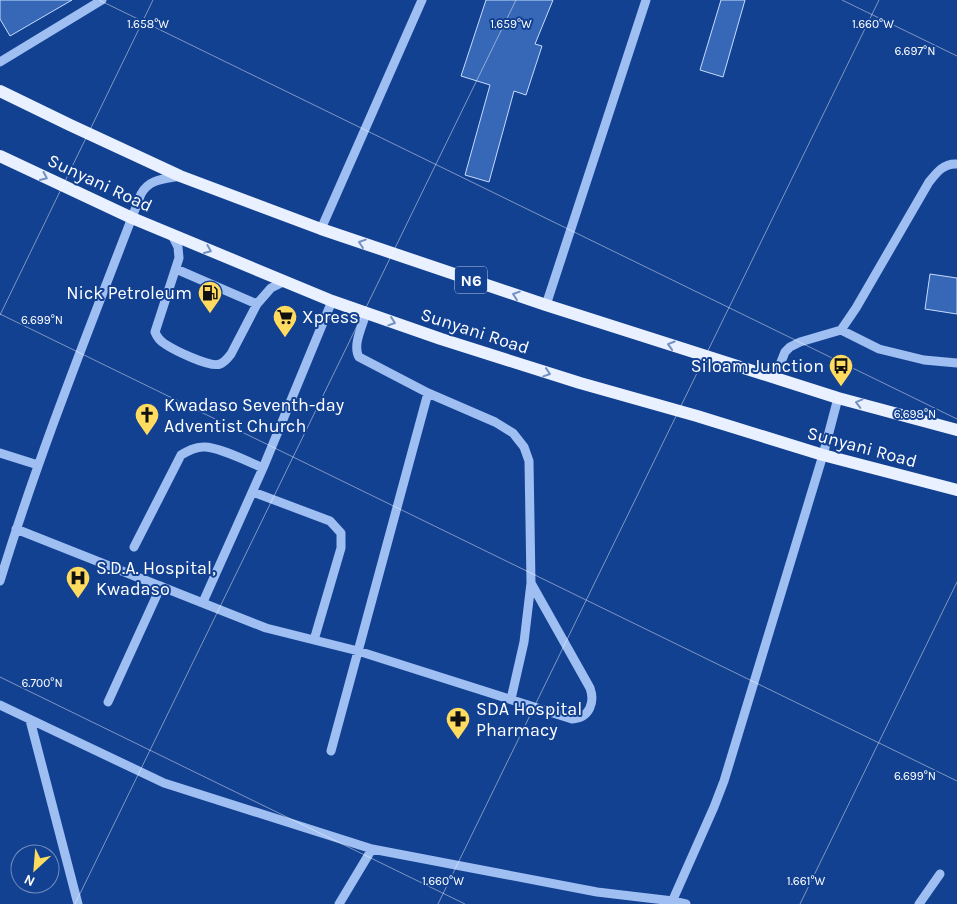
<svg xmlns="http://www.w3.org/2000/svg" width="957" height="904" viewBox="0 0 957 904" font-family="Karla,sans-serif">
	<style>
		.building { fill: #3768b8; stroke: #c6dbfc }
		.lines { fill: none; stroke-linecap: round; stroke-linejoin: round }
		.minor { stroke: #9fbff2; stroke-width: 9 }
		.major { stroke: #e9f0ff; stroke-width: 12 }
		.oneway { stroke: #7390c2 }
		.ticks { fill: none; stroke: #fff; stroke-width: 1; stroke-opacity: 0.45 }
		.labels { text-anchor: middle; stroke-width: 4; stroke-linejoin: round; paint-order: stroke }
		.shield { fill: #134191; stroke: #b8c6de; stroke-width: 1 }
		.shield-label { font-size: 16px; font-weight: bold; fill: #fff }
		.street-label { font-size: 18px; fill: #fff; stroke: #134191 }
		.poi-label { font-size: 18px; fill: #fff; stroke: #134191; text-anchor: start }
		.ticks-label { font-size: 12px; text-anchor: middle; fill: #fff; stroke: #134191; stroke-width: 4; stroke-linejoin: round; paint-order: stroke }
	</style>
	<rect width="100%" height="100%" fill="#134191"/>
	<!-- building -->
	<path class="building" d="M0 0H72L10 36 0 19Z
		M486 0H553L535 44 542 46 526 95 514 91 489 182 465 175 490 85 461 76Z
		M721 0H745L723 77 700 70Z
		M930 274 957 278V314L925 309Z"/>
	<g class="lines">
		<!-- minor -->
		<path class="minor" d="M0 62 102 0
			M321 229 422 0
			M172 235 178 247 179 258 155 332C157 337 160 341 165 344 174 350 210 368 220 364 225 362 228 358 231 354L257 304 271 288 285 281
			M176 269 257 304
			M546 305 646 0
			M366 313C363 325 352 345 359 357L428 393 495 422 513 433 524 447 529 461 531 583 524 642 511 699
			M841 330 879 349 924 360 957 363
			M775 377 785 352 790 347 800 342 841 330 856 308 929 182C937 172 944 163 957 164
			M0 453 38 465
			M253 492 330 521 341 533V548L314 640
			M16 529 266 628 358 651 572 719C590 718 595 702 590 688L531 583
			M134 547 181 455C188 451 195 447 203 447 217 446 249 462 263 468
			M0 581C40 450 92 322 141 194 149 179 164 179 180 176
			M203 602 263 468 332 301
			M108 702 161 586
			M0 705 164 783 372 849 597 892 673 901 686 904
			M30 720 78 904
			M331 751 428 393
			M339 904 372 849
			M671 904 714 807 724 781 823 455 838 398
			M919 904 940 874"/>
		<!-- major -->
		<path class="major" d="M0 91 70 125 180 176 321 229 546 305 838 398 957 430
			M0 156 132 218 332 301 441 339 580 383 697 416 823 455 957 490"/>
	</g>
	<!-- one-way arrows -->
	<defs><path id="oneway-chevron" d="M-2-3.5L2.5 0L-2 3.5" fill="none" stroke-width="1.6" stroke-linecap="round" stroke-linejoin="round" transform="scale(1.25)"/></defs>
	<g class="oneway">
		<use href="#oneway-chevron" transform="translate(44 177) rotate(25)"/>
		<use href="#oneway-chevron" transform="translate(362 243) rotate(-161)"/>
		<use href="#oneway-chevron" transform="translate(208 250) rotate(23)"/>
		<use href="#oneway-chevron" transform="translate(516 295) rotate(-161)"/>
		<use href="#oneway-chevron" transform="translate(392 322) rotate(19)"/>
		<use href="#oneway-chevron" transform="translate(671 345) rotate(-163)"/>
		<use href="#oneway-chevron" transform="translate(547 373) rotate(18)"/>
		<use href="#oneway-chevron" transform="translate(859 403) rotate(-165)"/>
	</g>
	<!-- ticks -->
	<path class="ticks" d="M99 0 957 419M842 0 957 56M0 314 957 781M0 315 153 0M0 677 465 904M75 904 516 0M438 904 879 0M800 904 957 582"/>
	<!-- icons -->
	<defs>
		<symbol id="fuel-pin" viewBox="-11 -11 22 30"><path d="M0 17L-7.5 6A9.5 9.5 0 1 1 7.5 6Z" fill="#ffdc5f" stroke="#134191"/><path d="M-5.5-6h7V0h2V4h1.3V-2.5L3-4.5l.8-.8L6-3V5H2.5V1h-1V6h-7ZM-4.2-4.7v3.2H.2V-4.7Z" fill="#111"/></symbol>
		<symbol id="supermarket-pin" viewBox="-11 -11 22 30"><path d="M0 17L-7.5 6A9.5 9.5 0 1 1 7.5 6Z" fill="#ffdc5f" stroke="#134191"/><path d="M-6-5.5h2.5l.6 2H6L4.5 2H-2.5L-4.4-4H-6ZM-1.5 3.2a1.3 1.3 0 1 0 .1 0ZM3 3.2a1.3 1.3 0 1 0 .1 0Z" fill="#111"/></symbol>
		<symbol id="bus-pin" viewBox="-11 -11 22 30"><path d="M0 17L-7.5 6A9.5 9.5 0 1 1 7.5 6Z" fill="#ffdc5f" stroke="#134191"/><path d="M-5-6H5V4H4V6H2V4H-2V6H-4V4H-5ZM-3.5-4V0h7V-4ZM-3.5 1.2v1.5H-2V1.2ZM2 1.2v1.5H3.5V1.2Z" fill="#111"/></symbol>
		<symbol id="church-pin" viewBox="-11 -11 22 30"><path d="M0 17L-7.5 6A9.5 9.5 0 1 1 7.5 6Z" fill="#ffdc5f" stroke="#134191"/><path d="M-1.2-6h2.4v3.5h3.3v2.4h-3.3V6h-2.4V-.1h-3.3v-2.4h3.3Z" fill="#111"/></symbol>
		<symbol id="hospital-pin" viewBox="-11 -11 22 30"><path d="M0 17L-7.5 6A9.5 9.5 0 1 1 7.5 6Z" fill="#ffdc5f" stroke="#134191"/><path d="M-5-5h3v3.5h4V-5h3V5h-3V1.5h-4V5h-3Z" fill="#111"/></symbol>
		<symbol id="pharmacy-pin" viewBox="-11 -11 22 30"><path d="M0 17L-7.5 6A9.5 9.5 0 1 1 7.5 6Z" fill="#ffdc5f" stroke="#134191"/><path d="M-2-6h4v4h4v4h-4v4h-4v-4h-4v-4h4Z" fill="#111"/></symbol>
	</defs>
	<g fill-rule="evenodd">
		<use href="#fuel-pin" x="196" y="279" width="28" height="38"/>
		<use href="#supermarket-pin" x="271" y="303" width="28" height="38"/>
		<use href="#bus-pin" x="827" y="352" width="28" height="38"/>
		<use href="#church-pin" x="133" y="401" width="28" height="38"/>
		<use href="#hospital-pin" x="64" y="564" width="28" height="38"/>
		<use href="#pharmacy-pin" x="444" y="705" width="28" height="38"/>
	</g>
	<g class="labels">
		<!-- shield labels -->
		<rect class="shield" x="455" y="266.5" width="32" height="27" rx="4"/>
		<g class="shield-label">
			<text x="471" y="286">N6</text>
		</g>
		<!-- street labels -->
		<g class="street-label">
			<text transform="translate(100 183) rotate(25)" y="6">Sunyani Road</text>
			<text transform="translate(475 331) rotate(18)" y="6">Sunyani Road</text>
			<text transform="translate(862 447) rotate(15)" y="6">Sunyani Road</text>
		</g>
		<!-- poi labels -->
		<g class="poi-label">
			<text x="192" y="299" text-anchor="end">Nick Petroleum</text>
			<text x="302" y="323">Xpress</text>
			<text x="824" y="372" text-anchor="end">Siloam Junction</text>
			<text x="164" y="411">Kwadaso Seventh-day<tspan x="164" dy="21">Adventist Church</tspan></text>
			<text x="96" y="574">S.D.A. Hospital,<tspan x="96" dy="21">Kwadaso</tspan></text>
			<text x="476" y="715">SDA Hospital<tspan x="476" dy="21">Pharmacy</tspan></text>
		</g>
	</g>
	<g class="ticks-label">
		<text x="148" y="28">1.658°W</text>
		<text x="511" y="28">1.659°W</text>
		<text x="873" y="28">1.660°W</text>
		<text x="915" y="55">6.697°N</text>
		<text x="42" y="324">6.699°N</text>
		<text x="915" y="418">6.698°N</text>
		<text x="42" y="687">6.700°N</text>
		<text x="915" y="780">6.699°N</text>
		<text x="443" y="885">1.660°W</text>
		<text x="806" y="885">1.661°W</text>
	</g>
	<!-- north arrow -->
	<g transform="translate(35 869) rotate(206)"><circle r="24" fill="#134191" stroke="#718dbd"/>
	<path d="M0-4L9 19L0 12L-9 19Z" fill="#ffdc5f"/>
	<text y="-8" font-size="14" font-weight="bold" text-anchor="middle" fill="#ffffff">N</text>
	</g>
</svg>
